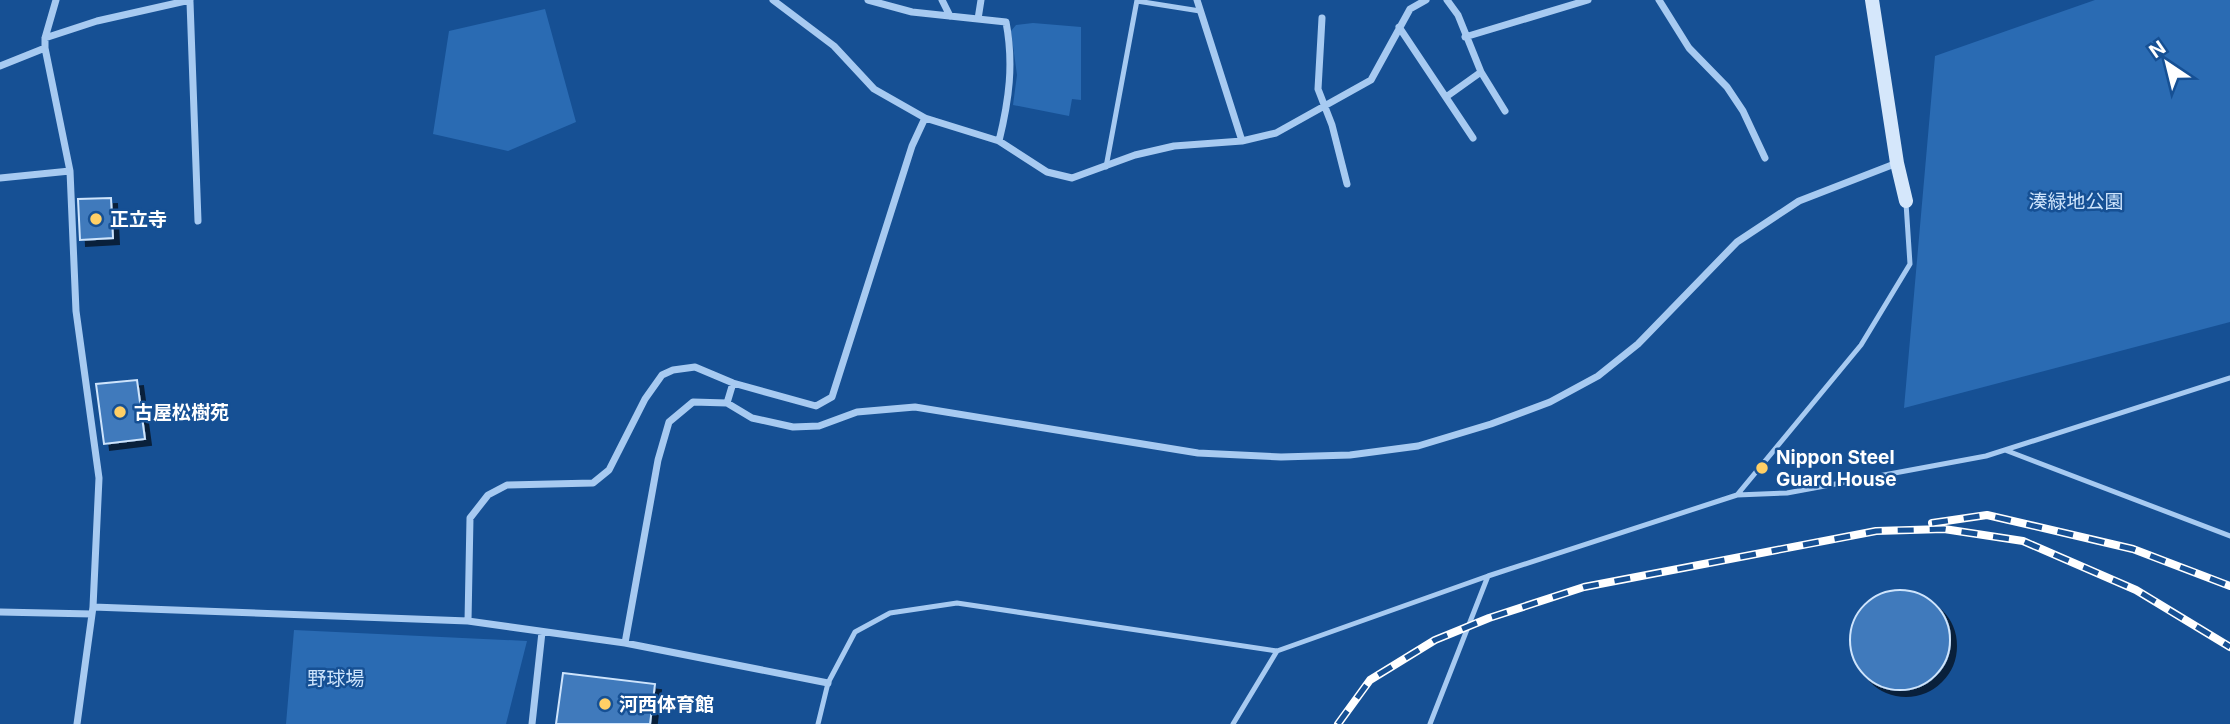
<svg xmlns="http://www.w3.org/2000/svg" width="2230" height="724" viewBox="0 0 2230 724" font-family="Inter,'Noto Sans JP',sans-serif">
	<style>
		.green { fill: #2a6bb3 }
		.building { fill: #3f7abc; stroke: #cee4fc; stroke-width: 2; filter: url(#shadow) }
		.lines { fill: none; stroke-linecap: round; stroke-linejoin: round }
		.lane { stroke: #a7caf1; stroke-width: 5 }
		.street { stroke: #a7caf1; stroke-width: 7 }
		.secondary { stroke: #d5e7fb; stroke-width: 14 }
		.rail-casing { stroke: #fff; stroke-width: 8 }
		.rail { stroke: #165094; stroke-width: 5; stroke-dasharray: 16; stroke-linecap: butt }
		.poi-dot { fill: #ffcf66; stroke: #165094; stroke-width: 2.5 }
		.labels { text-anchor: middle; stroke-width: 5; stroke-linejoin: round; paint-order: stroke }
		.park-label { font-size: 19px; fill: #cee4fc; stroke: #165094 }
		.poi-label { font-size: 19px; font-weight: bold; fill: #fff; stroke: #165094; text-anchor: start }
	</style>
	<defs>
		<filter id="shadow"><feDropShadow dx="6" dy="6" stdDeviation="0" flood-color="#0009"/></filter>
	</defs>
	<rect width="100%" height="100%" fill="#165094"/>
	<!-- green -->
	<path class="green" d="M2095 0H2230V322L1904 408 1935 56Z
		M545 9 576 122 508 151 433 134 449 31Z
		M1033 23 1081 27V100L1072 99 1069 116 1013 105 1017 75 1011 31 1016 25Z
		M294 630 527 641 506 724H286Z"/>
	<!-- building -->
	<path class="building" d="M111 198 113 238 80 240 78 199Z
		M137 380 145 439 104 444 96 384Z
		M1850 640a50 50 0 1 1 100 0a50 50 0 1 1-100 0Z
		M563 673 655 684 650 724H556Z"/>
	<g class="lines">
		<!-- lane -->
		<path class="lane" d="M1137 1 1200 11
			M1106 167 1137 0
			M2005 450 2230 536
			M1737 495 1861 345 1910 264 1906 203
			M818 724 828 683 855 632 890 613 957 603 1277 651 1488 576 1737 495 1787 493 1986 456 2230 378
			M1233 724 1277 651
			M1430 724 1488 576"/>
		<!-- street -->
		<path class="street" d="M56 0 45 38V48L70 171 76 311 99 478 93 607 77 724
			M773 0 834 46 874 89 925 118 999 141 1047 172 1072 178 1135 155 1174 146 1242 141 1276 133 1371 80 1410 9 1426 0
			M868 0 912 12 1006 22C1014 64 1009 100 999 141
			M942 0 950 16
			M1197 0 1242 141
			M1447 0 1458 15 1481 72 1505 111
			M1659 0 1689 48 1727 87 1743 111 1765 158
			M190 2 198 221
			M1322 18 1318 89 1332 125 1347 184
			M978 19 981 0
			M1399 27 1473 138
			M1465 37 1588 0
			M45 38 97 21 190 0
			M0 66 45 48
			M1446 97 1481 72
			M0 178 70 171
			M727 403 733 383
			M93 607 468 621 625 643 828 683
			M0 612 92 614
			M468 621 470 518 488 495 507 485 593 483 609 470 645 399 662 375 673 370 695 367 733 383 816 406 832 397 912 146 925 118
			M625 643 658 460 669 422 693 402 727 403 752 418 793 427 819 426 857 412 915 407 1198 453 1281 457 1350 455 1418 446 1491 424 1550 402 1598 376 1638 344 1737 242 1799 201 1897 163
			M532 724 542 632"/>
		<!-- secondary -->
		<path class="secondary" d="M1872 0 1897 163 1906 201"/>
		<defs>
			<path id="rail" d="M1932 523 1987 515 2133 549 2230 586
				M1338 724 1370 680 1435 640 1489 618 1584 587 1876 531 1944 529 2023 541 2136 590 2230 647"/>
		</defs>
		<!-- rail casing -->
		<use href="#rail" class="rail-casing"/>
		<!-- rail -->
		<use href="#rail" class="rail"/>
	</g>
	<!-- markers -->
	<g class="poi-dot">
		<circle cx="96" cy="219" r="7"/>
		<circle cx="120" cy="412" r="7"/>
		<circle cx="1762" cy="468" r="7"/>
		<circle cx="605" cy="704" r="7"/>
	</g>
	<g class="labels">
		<!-- park labels -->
		<g class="park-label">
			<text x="2076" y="208">湊緑地公園</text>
			<text x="336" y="685">野球場</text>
		</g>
		<!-- poi labels -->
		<g class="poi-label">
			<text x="110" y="226">正立寺</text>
			<text x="134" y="419">古屋松樹苑</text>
			<text x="1776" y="464">Nippon Steel<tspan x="1776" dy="22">Guard House</tspan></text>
			<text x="619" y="711">河西体育館</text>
		</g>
	</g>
	<!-- north arrow -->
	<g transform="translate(2167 63) rotate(325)" stroke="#165094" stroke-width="5" paint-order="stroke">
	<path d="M0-5L12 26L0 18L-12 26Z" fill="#ffffff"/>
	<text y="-10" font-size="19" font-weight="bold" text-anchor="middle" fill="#ffffff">N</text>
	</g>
</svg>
